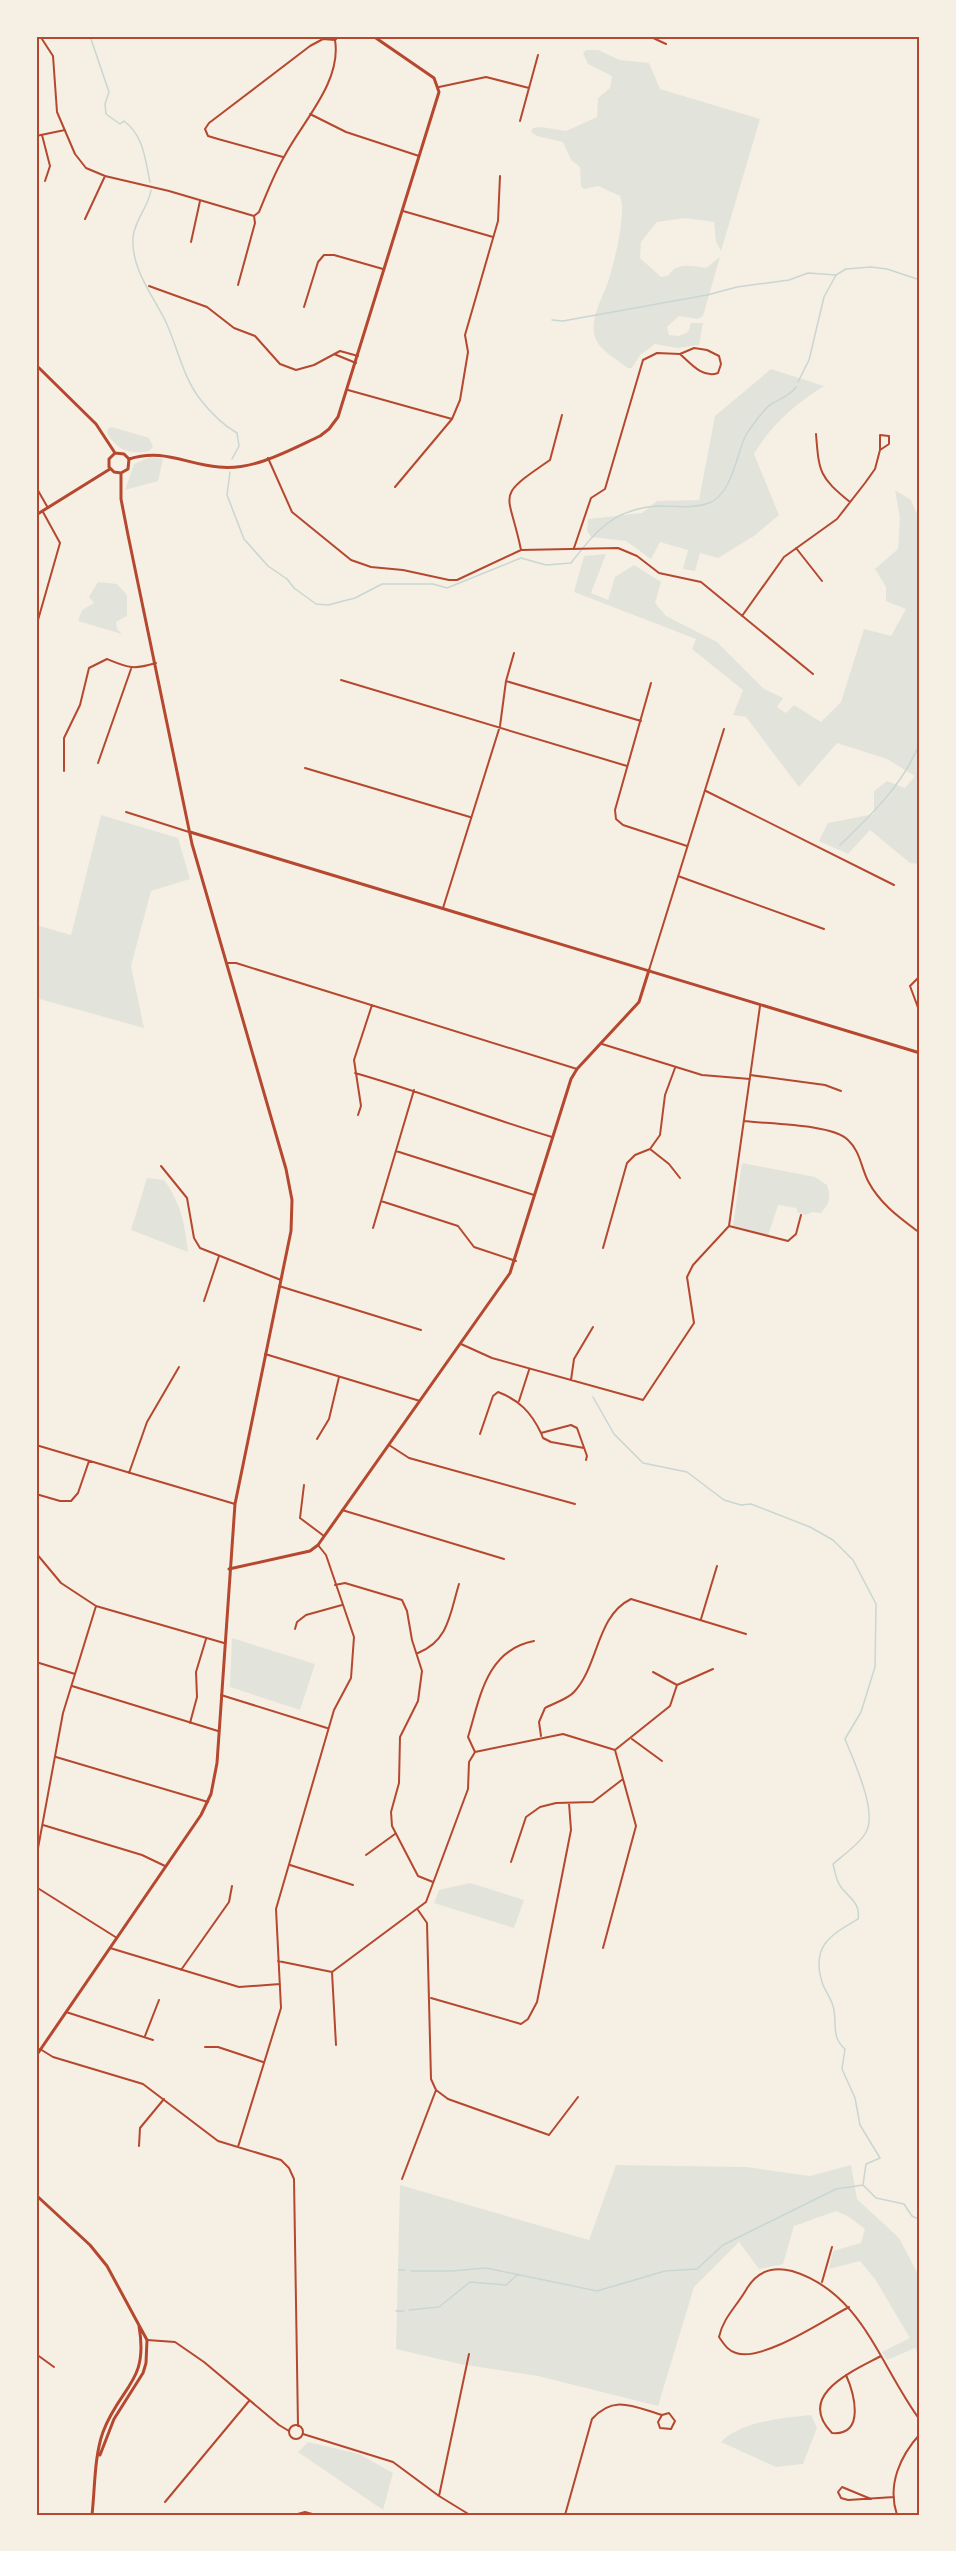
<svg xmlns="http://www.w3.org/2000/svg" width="956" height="2551" viewBox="0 0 956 2551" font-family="'Public Sans',sans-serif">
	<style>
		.green { fill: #e2e4dc }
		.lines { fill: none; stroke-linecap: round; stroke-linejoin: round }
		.stream { stroke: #c9d6d2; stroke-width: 1.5 }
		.minor { stroke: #b5482f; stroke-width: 2 }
		.tertiary { stroke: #b5482f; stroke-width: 3 }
		.secondary { stroke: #b5482f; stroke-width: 3 }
		.neatline { fill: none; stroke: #b5482f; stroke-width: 2 }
	</style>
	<rect width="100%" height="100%" fill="#f6efe4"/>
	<!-- green -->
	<path class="green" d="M586 50H598L620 60 649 63 660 89 760 119 721 251 716 242 714 222 685 218 657 222 641 242 640 258 661 277 669 275C676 262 693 266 706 268L720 257 703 316 698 319 679 316 667 327 669 335 679 336 688 332 691 323H703L699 345 677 348 655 344 640 355 632 368H628C619 361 601 351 596 340 588 320 602 300 608 282 614 263 627 213 620 196L598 186 584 189 581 186 580 167 571 160 563 142 537 136 531 132 533 128 541 127 566 131 597 117 598 98 610 88 612 76 588 64 583 53Z
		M771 369 824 386C794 405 772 424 754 454L779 515 754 536 718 558 700 553 695 571 683 569 688 550 660 542 651 559 626 541 591 537 587 531 588 519 642 513 657 501 699 500 715 416Z
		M112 427 149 438 153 447 149 451C130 455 117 450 107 433L108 428Z
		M150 457 163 459 158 481 125 490 134 464Z
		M895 490 911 500 920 521V864L910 863 870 830 848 854 819 841 828 823 874 814V791L887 781 905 788 915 776 887 759 837 743 799 787 746 717 733 715 743 690 692 649 696 639 574 592 584 556 606 554 591 593 608 600 615 577 634 565 661 582 655 603 666 616 717 642 764 689 783 698 777 707 786 713 794 705 821 722 841 702 864 629 891 636 906 609 886 601V587L875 569 898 549 900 518Z
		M98 582 117 584 127 595V616L116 622 117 629 122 634 78 621 82 610 94 603 89 597Z
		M101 815 178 838 190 879 151 891 131 966 144 1028 36 998V925L71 935Z
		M742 1163 815 1177 827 1185C831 1197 830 1203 821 1213L812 1212 806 1215 798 1213 796 1208 778 1205 768 1236 733 1226Z
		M147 1178 164 1180C181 1203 185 1225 188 1252L131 1230Z
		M232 1638 315 1664 300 1710 230 1687Z
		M470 1883 524 1900 514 1928 434 1903 439 1890Z
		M616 2165 747 2167 810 2176 851 2165 857 2199 899 2238 920 2278V2357L915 2348 887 2360 882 2352 910 2338 875 2279 860 2261 829 2269 833 2251 861 2243 865 2229 849 2217 836 2211 794 2226 783 2264 759 2269 739 2242 694 2287 658 2406 538 2376 460 2364 396 2349 400 2185 589 2240Z
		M811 2415 817 2428 803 2464 776 2467 721 2442C742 2421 783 2418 811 2415Z
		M308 2442 359 2454 393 2473 383 2510 298 2452Z"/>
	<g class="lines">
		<!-- stream -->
		<path class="stream" d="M90 36 109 92 105 104 106 114 120 124 124 121C144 136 145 159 150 182
			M919 36 920 39
			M151 190C149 206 135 219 133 237 131 268 151 293 164 318 177 344 182 376 200 399 210 412 223 425 237 433L239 446 232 459
			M552 320 563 321 707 295 737 287 789 280 808 273 836 275
			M798 382 809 360 824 297 836 275 846 269 871 267 887 269 920 280
			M230 472 227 495 244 539 268 566 287 579 294 588 316 604 328 605 355 598 382 584H433L447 588 521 558 546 565 571 563C596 531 614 508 659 506 675 506 693 509 709 503 732 494 736 456 745 437 747 432 765 408 770 405 779 399 790 396 796 387
			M840 845C872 814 904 784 920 742
			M593 1397 614 1434 643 1463 687 1472 724 1500 741 1505 751 1504 810 1527 833 1540 853 1560 876 1604 875 1667 861 1712 845 1739C853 1760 878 1811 866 1832 860 1844 843 1855 833 1864 835 1871 836 1881 841 1887 849 1898 861 1903 858 1919 829 1936 810 1947 823 1985 826 1992 831 1999 833 2006 838 2023 830 2036 845 2049L842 2069 855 2098 860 2125 880 2158 866 2164 863 2185 876 2198 904 2204 912 2216 920 2220
			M399 2270H405
			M411 2271H452L486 2268 597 2291 665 2271 697 2269 723 2245 836 2189 863 2185
			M409 2310 439 2307 470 2282 506 2285 518 2274
			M396 2311H404"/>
		<!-- minor -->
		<path class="minor" d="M40 36 53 56 57 112 75 154 86 168 105 176 169 191 254 216
			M649 36 666 44
			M439 87 486 77 529 88
			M310 114 346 132 419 156
			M520 121 538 55
			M42 135 50 166 45 181
			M36 136 65 130
			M283 157 218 139 208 136 205 129 209 123 310 46 323 39 335 40 339 36
			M403 211 493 237
			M85 219 105 176
			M191 242 200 201
			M238 285 255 223 254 216 259 212C267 193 274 174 284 157 302 122 342 82 335 40
			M149 286 207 307 234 328 255 336 280 364 296 370 314 365 340 351 358 356
			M304 307 318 262 324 255H334L383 269
			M694 348 707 350 719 356 721 364 718 373C703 379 690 363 680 354Z
			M334 354 356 363
			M348 390 452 419
			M816 434C819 472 819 477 850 502
			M268 458 292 512 351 560 371 567 403 570 449 580H457L521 550 618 548 637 556 659 573 701 582 813 674
			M36 487 48 508
			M395 487 452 419 460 400 468 352 465 335 498 221 500 176
			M574 548 591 498 605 489 643 360 657 353 680 354
			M796 548 822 581
			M521 550C509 490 493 499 550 460L562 415
			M742 616 784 557 837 519 865 483 875 469 880 450V435L889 436V444L880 450
			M36 627 60 543 43 512
			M341 680 627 766
			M506 681 641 721
			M651 683 615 810 616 819 623 825 687 846
			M98 763 131 669
			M305 768 470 817
			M64 771V738L80 705 89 668 107 659C129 668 133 670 156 663
			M706 791 894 885
			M126 812 189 832
			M678 876 824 929
			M443 908 500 726 506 681 514 653
			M227 963H236L577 1069
			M649 970 724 729
			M920 976 910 986 920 1013
			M602 1044 702 1075 750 1079
			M355 1073C422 1092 485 1117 552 1137
			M750 1075 825 1085 841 1091
			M358 1115 361 1106 354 1060 372 1005
			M744 1121C767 1124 832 1124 848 1140 860 1151 861 1167 868 1181 880 1204 900 1218 920 1233
			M650 1149 669 1164 680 1178
			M396 1151 534 1195
			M161 1166 187 1198 194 1238 200 1248 281 1280
			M381 1201 458 1226 474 1247 516 1261
			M729 1226 788 1241 796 1234 801 1215
			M373 1228 414 1090
			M603 1248 627 1163 635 1155 650 1149 660 1135 665 1095 675 1068
			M279 1286 421 1330
			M204 1301 219 1256
			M461 1344 492 1358 643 1400 694 1323 687 1277 693 1265 729 1226 760 1006
			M265 1354 420 1401
			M571 1380 574 1359 593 1327
			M519 1401 529 1370
			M541 1433 543 1438 551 1442 584 1448
			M480 1434 493 1396 498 1392C519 1400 531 1412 541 1433L571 1425 577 1428 587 1456 586 1460
			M317 1439 329 1419 339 1377
			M36 1445 235 1504
			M389 1445 409 1458 575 1504
			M129 1473 147 1422 179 1367
			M304 1485 300 1518 324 1536
			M36 1494 60 1501H71L78 1493 89 1461
			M342 1510 504 1559
			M36 1553 61 1583 96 1606 224 1643
			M335 1585 345 1583 402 1600 407 1611 412 1640 422 1671 418 1701 400 1737 399 1783 391 1812 392 1826 418 1876 433 1882
			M701 1619 717 1566
			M295 1629 297 1622 306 1615 342 1605
			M418 1653C449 1641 450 1613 459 1584
			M36 1662 75 1674
			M653 1672 677 1685
			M72 1686 218 1731
			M221 1695 327 1728
			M190 1723 197 1697 196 1672 206 1639
			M541 1736 539 1722 545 1708C554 1703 568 1699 574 1692 599 1665 596 1616 631 1599L746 1634
			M632 1739 662 1761
			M615 1750 670 1706 677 1685 713 1669
			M475 1752 563 1734 615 1750
			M475 1752 468 1737C480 1698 486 1650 534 1641
			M56 1757 208 1802
			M43 1825 142 1855 165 1866
			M366 1855 395 1834
			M36 1859 63 1713 96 1606
			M511 1862 526 1817 540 1807 556 1803 593 1802 623 1779
			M290 1865 353 1885
			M36 1887 117 1938
			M418 1910 427 1923 431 2079 436 2090 448 2099 549 2135 578 2097
			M110 1948 239 1987 280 1984
			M603 1948 636 1826 615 1750
			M278 1961 332 1972 426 1902 468 1789 469 1762 475 1752
			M181 1970 229 1902 232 1886
			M332 1972 336 2045
			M431 1998 521 2024 528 2019 537 2002 571 1830 569 1803
			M66 2012 153 2040
			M145 2036 159 2000
			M205 2047H218L263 2062
			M40 2049 53 2057 143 2084 218 2141 281 2160 289 2168 294 2179 298 2426
			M139 2146 140 2128 164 2099
			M238 2147 281 2008 276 1909 334 1710 351 1678 354 1637 326 1555 318 1545
			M402 2179 436 2090
			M822 2282 832 2247
			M849 2307C824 2320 763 2362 736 2353 728 2351 724 2344 719 2337 723 2318 736 2307 746 2290 756 2272 772 2266 792 2271 862 2292 880 2366 920 2420
			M147 2340 175 2342 204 2362 279 2425 289 2431
			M36 2354 54 2367
			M846 2375C854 2393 866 2436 832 2433 795 2395 853 2371 881 2356
			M289 2432a7 7 0 1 1 14 0a7 7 0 1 1-14 0Z
			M303 2434 393 2462 439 2496 470 2515
			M439 2496 469 2354
			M871 2499 842 2487 838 2492 841 2498 848 2500 894 2497
			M165 2502 249 2401
			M294 2515 305 2512 316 2515
			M565 2515 592 2419C614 2394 634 2407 662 2415L669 2413 675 2421 671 2429 660 2428 658 2422 662 2415
			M897 2515C887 2485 900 2456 920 2434"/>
		<!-- tertiary -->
		<path class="tertiary" d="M129 459C163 448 185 464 219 467 253 471 290 450 320 436L329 429 338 417 439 92 434 78 373 36
			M36 515 110 469
			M229 1569 310 1551 318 1545 510 1273 571 1079 577 1069 639 1002 649 970"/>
		<!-- secondary -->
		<path class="secondary" d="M36 365 96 424 115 453
			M115 453 124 454 129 459 128 469 121 473
			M115 453 109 459V467L114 472 121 473
			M190 832 920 1053
			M36 2056 201 1815 211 1794 217 1763 235 1504 291 1231 292 1200 286 1169 192 844 128 535 121 499V473
			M36 2195 90 2245 107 2266 147 2340 146 2363 143 2373 114 2419 100 2455
			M92 2515C95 2489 94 2457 103 2432 120 2386 149 2383 139 2326"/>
	</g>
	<!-- border -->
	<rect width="956" height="2551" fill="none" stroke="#f6efe4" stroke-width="75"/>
	<rect x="38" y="38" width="880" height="2476" class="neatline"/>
</svg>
